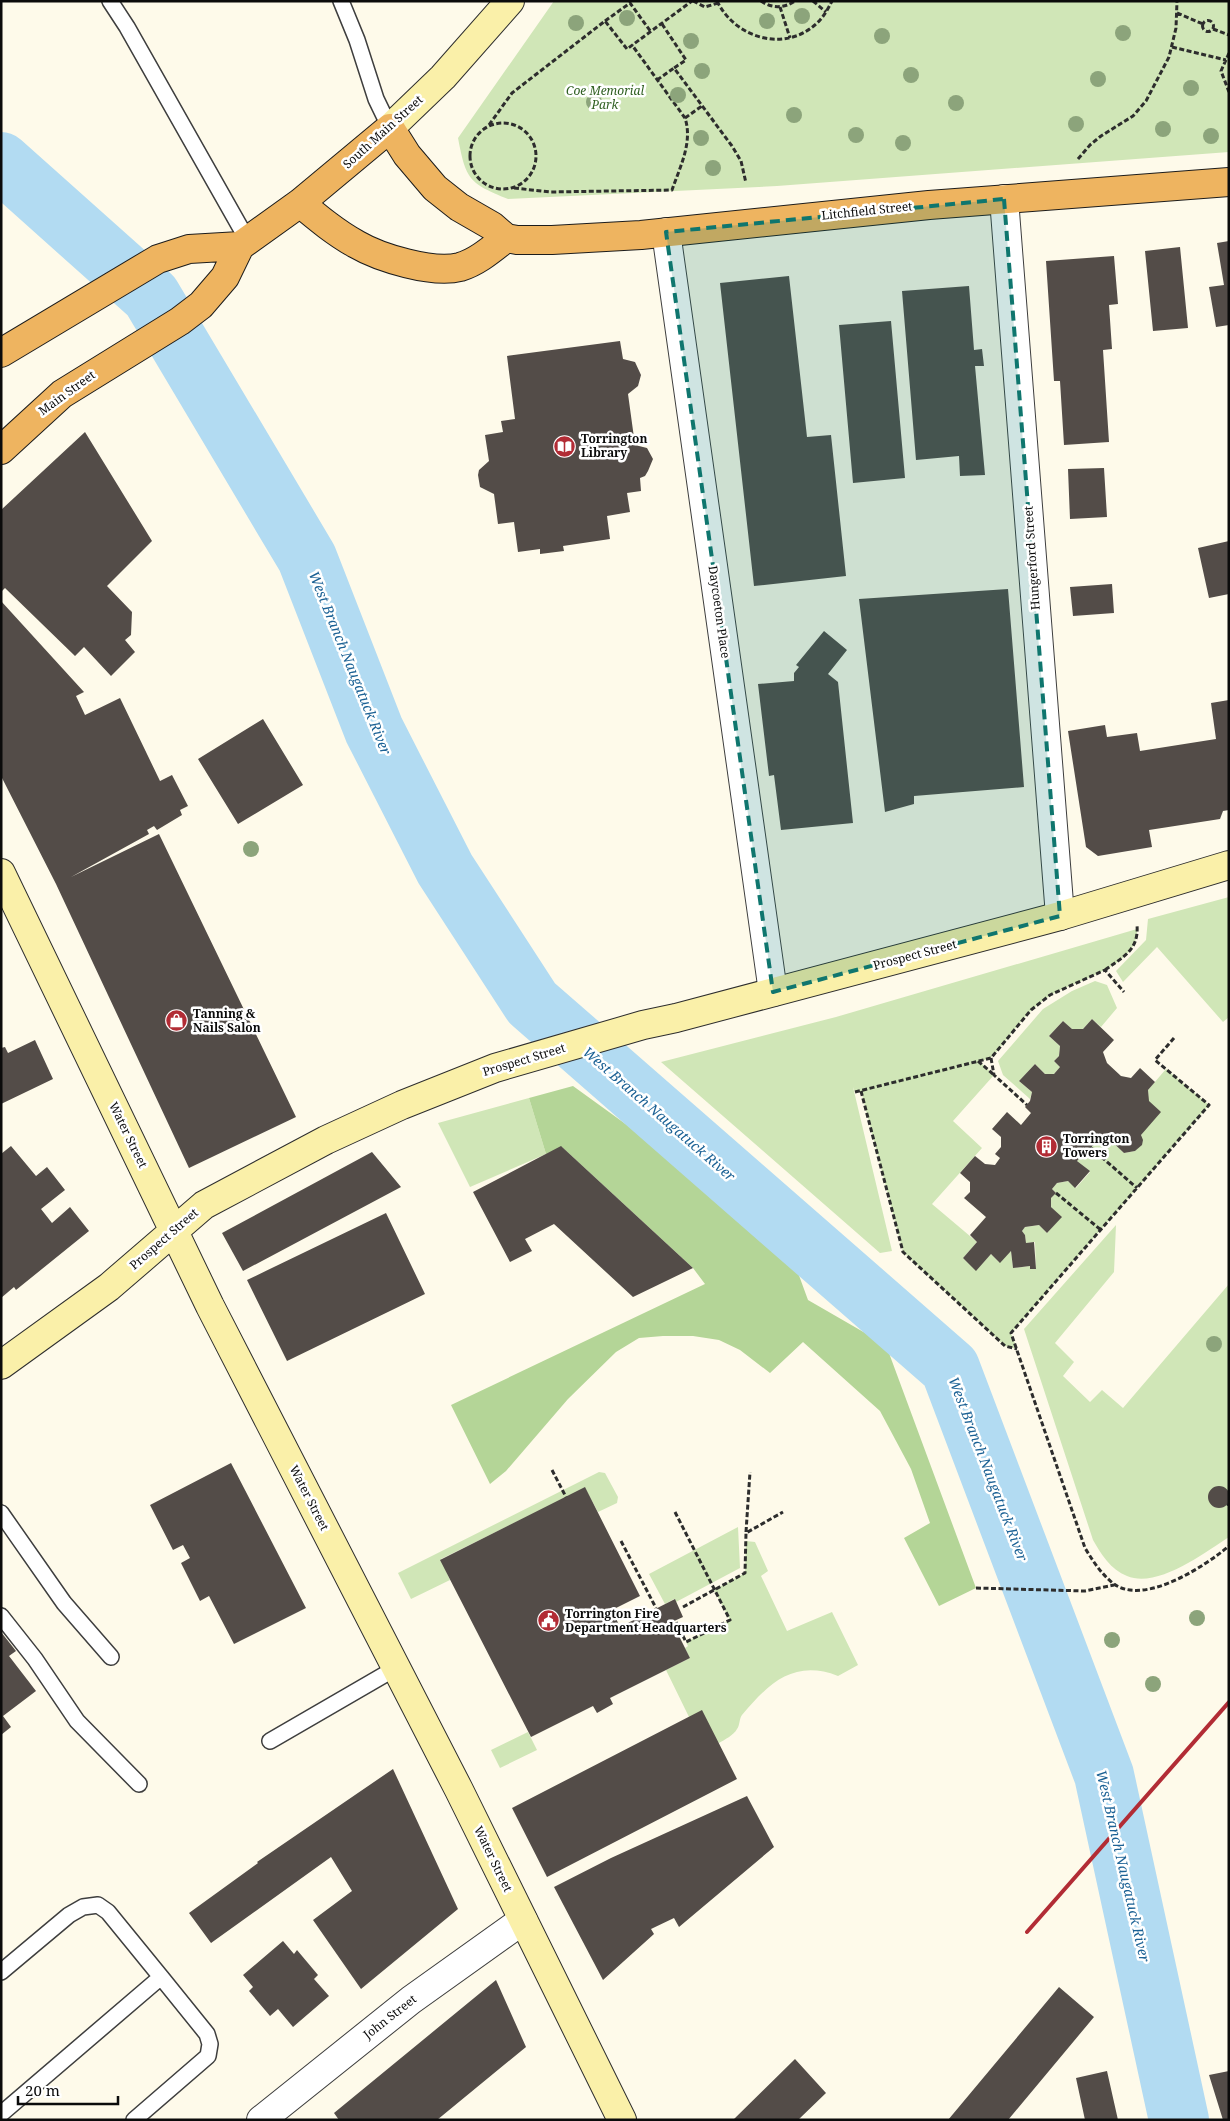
<svg xmlns="http://www.w3.org/2000/svg" width="1230" height="2121" viewBox="0 0 1230 2121" font-family="'Noto Serif',serif">
	<style>
		.green { fill: #d0e6b7 }
		.forest { fill: #b4d597 }
		.lines { fill: none; stroke-linecap: round; stroke-linejoin: round }
		.river { stroke: #b2dbf2; stroke-width: 60 }
		.building { fill: #534c48 }
		.service-casing { stroke: #3e3e3e; stroke-width: 18 }
		.minor-casing { stroke: #3e3e3e; stroke-width: 30 }
		.secondary-casing { stroke: #2d2d2d; stroke-width: 30 }
		.trunk-casing { stroke: #1c1c1c; stroke-width: 30 }
		.path { stroke: #2d2d2d; stroke-width: 3; stroke-dasharray: 5 2.5; stroke-linecap: butt }
		.service { stroke: #fff; stroke-width: 15 }
		.minor { stroke: #fff; stroke-width: 28 }
		.secondary { stroke: #faf0a9; stroke-width: 28 }
		.trunk { stroke: #eeb460; stroke-width: 28 }
		.rail { stroke: #b22c35; stroke-width: 4 }
		.tree { fill: #8ca47b }
		.marked { fill: #0f766e; fill-opacity: 0.2; stroke: #0f766e; stroke-width: 4; stroke-dasharray: 10 6; stroke-linejoin: round }
		.labels { text-anchor: middle; stroke-width: 5; stroke-linejoin: round; paint-order: stroke }
		.park-label { font-size: 12px; font-style: italic; fill: #2e5e20; stroke: #fff }
		.street-label { font-size: 12px; fill: #0b0b0b; stroke: #fff }
		.poi-label { font-size: 12px; font-weight: bold; fill: #0b0b0b; stroke: #fff; text-anchor: start }
		.water-label { font-size: 14px; font-style: italic; fill: #1c6295; stroke: #fff }
	</style>
	<rect width="100%" height="100%" fill="#fefaea"/>
	<!-- green -->
	<path class="green" d="M554 1H1229V152L777 186 508 199C469 183 466 180 458 138Z
		M1229 897V1017L1223 1022 1157 947 1123 982 1116 971 1146 940 1148 919Z
		M1137 929C1139 966 1076 980 1051 995 1031 1007 1017 1026 1003 1044 999 1048 995 1055 990 1058 987 1060 982 1060 979 1061L994 1075 953 1121 982 1148 932 1204 977 1242 963 1258 976 1270 991 1254 999 1262 1011 1251 1013 1268 1030 1266 1031 1269H1036L1035 1242 1026 1243 1025 1235 1022 1231 1025 1227 1039 1225 1047 1233 1061 1217 1051 1207V1198L1056 1193 1052 1189 1057 1183 1068 1181 1076 1188 1090 1172 1077 1161 1090 1147 1108 1138 1124 1153 1135 1151 1141 1145C1140 1126 1150 1109 1148 1090L1166 1069 1209 1105 1011 1333 1017 1349 1005 1346 903 1252 861 1091 855 1092 853 1087 892 1251 880 1253 661 1062 836 1017Z
		M1095 981 1107 985 1117 1008 1101 1027 1092 1019 1083 1029H1072L1063 1021 1049 1036 1060 1046 1059 1056 1054 1061 1060 1067 1054 1074H1045L1035 1064 1019 1081 1032 1092 1030 1099 1003 1075 998 1061 1043 1009 1072 991Z
		M529 1098 546 1154 470 1187 438 1123Z
		M1116 1225 1114 1272 1055 1343 1074 1362 1063 1376 1090 1402 1102 1390 1123 1408 1229 1284V1537C1204 1553 1157 1589 1127 1576 1111 1570 1101 1554 1093 1540L1024 1329Z
		M599 1472 605 1473 618 1497 617 1503 598 1512 585 1488 441 1559 450 1580 411 1599 398 1573Z
		M738 1527 740 1568 676 1602 674 1599 665 1604 649 1574Z
		M746 1541 755 1542 768 1571 761 1576 787 1631 832 1612 858 1665 838 1676C794 1659 769 1683 742 1715 739 1719 740 1725 737 1729 734 1735 724 1740 719 1743L689 1717 666 1670 690 1658 685 1648 688 1646 686 1642 730 1620 714 1590 745 1573Z
		M528 1732 537 1750 500 1768 491 1750Z"/>
	<!-- forest -->
	<path class="forest" d="M573 1086 786 1240 808 1300 886 1345 976 1588 939 1606 904 1538 930 1523 911 1469 880 1411 803 1342 770 1373 740 1350 719 1340 693 1336H663L639 1338 616 1352 568 1399 506 1471 490 1484 451 1405 705 1284 693 1268 562 1147 546 1154 529 1098Z"/>
	<g class="lines">
		<!-- river -->
		<path class="river" d="M1 162 151 296 307 558 374 730 445 869 532 1003 950 1368 1104 1775 1179 2120"/>
	</g>
	<!-- building -->
	<path class="building" d="M1229 241V325L1216 327 1209 287 1224 285 1217 243Z
		M1180 247 1188 328 1153 331 1145 251Z
		M1114 256 1118 304 1109 305 1112 349 1103 350 1109 442 1064 445 1060 381H1054L1046 261Z
		M789 276 807 437 831 435 846 576 754 586 720 283Z
		M969 286 974 350 982 349 984 366H975L985 475 960 476 959 456 916 460 902 291Z
		M891 321 905 478 853 483 839 325Z
		M620 341 623 359 635 362 641 375 638 386 628 394 635 445 647 448 653 459 648 471 645 476 640 478 641 491 627 493 630 512 607 516 610 539 563 546 564 551 540 554V549L518 552 514 522 498 524 494 494 480 487 478 475 479 470 489 461 485 435 503 432 501 421 515 419 507 356Z
		M85 432 152 541 107 586 132 612 131 635 125 640 135 652 111 676 84 647 75 656 5 588 1 592V510Z
		M1104 468 1107 517 1070 519 1068 469Z
		M1229 541V594L1209 598 1198 548Z
		M1112 584 1114 613 1073 616 1070 587Z
		M1008 589 1024 787 914 796V804L885 812 859 599Z
		M1 601 84 692 76 696 85 715 120 698 160 781 172 775 188 806 180 810 182 815 157 830 154 826 147 830 149 834 71 877 159 834 296 1117 189 1168 56 884 1 776Z
		M824 631 847 650 828 674 838 682 853 823 781 830 774 775 769 776 758 684 794 681V673L799 667 796 665Z
		M1229 700V810L1223 811 1220 819 1149 830 1152 847 1098 856 1086 847 1068 731 1105 725 1107 737 1137 733 1140 751 1216 739 1211 703Z
		M263 719 303 785 238 824 198 759Z
		M1092 1019 1114 1040 1103 1052 1107 1063 1121 1076 1131 1078 1140 1068 1155 1082 1148 1090 1149 1101 1161 1112 1141 1135 1143 1140 1142 1145 1135 1151 1124 1153 1108 1138 1090 1147 1077 1161 1090 1171 1075 1188 1068 1181 1057 1183 1052 1189 1056 1193 1051 1198V1207L1062 1217 1047 1233 1039 1225 1025 1227 1022 1231 1025 1235 1026 1243 1034 1242 1036 1269H1030V1266L1013 1268 1011 1251 1000 1263 991 1254 976 1271 963 1258 977 1242 970 1235 986 1217 964 1198 970 1192V1182L960 1173 975 1156 985 1164 995 1165 1000 1158 995 1154 1001 1147V1137L992 1129 1007 1112 1021 1125 1031 1113 1025 1107 1030 1101 1032 1092 1019 1081 1035 1064 1045 1074H1054L1060 1067 1054 1061 1059 1056 1060 1046 1049 1036 1063 1021 1072 1029H1083Z
		M35 1040 53 1079 1 1104V1048L5 1047 8 1053Z
		M11 1146 36 1176 47 1167 65 1190 41 1209 52 1223 70 1207 89 1231 16 1290 14 1287 1 1298V1154Z
		M561 1146 693 1268 633 1297 554 1224 525 1239 532 1251 510 1262 473 1192Z
		M372 1152 401 1187 243 1271 222 1233Z
		M386 1213 425 1294 287 1361 247 1280Z
		M231 1463 306 1608 234 1644 209 1596 200 1601 181 1563 190 1558 183 1545 173 1550 150 1505Z
		M1208 1497a11 11 0 1 1 22 0a11 11 0 1 1-22 0Z
		M585 1487 640 1596 612 1610 620 1627 675 1599 683 1617 672 1622 690 1658 610 1698 613 1704 597 1713 593 1706 531 1737 440 1560Z
		M1 1632 16 1651 9 1656 36 1691 3 1716 11 1727 1 1735Z
		M702 1710 737 1779 547 1877 512 1808Z
		M393 1769 458 1909 361 1989 313 1920 352 1891 331 1857 211 1943 189 1913 258 1863 257 1862Z
		M747 1796 774 1847 679 1927 674 1918 651 1929 654 1934 603 1980 554 1887 611 1858Z
		M283 1941 294 1954 297 1950 318 1975 314 1979 329 1996 293 2027 278 2009 270 2016 249 1991 253 1987 243 1975Z
		M496 1980 526 2047 437 2120H339L334 2113Z
		M1059 1987 1094 2017 1008 2120H948Z
		M795 2059 826 2093 798 2120H733Z
		M1107 2071 1118 2120H1085L1076 2078Z
		M1229 2071V2120H1223L1209 2075Z"/>
	<g class="lines">
		<defs>
			<path id="service" d="M110 1 127 27 248 241
				M341 1 357 40 376 99 390 128
				M1 1513 64 1603 111 1657
				M1 1616 35 1659 77 1721 139 1784
				M270 1741 396 1668
				M1 1972 69 1915 83 1907 98 1905 108 1912 161 1977 1 2114
				M134 2120 208 2056 210 2044 207 2034 161 1977"/>
			<path id="minor" d="M1004 199 1060 916
				M666 232 773 992
				M261 2120 411 2000 523 1920"/>
			<path id="secondary" d="M390 128 443 77 510 1
				M1 873 210 1306 459 1790 622 2120
				M1 1365 109 1287 204 1205 326 1140 402 1105 495 1068 643 1025 676 1018 1060 916 1229 865"/>
			<path id="trunk" d="M300 203C318 218 336 233 356 244 380 258 433 274 460 267 477 262 492 249 506 238
				M1 353 158 259 189 249 240 246 300 203 390 128 407 155 435 188 459 207 492 226 506 238 517 240H552L641 235 929 205 1229 182
				M1 450 62 394 180 321 201 305 225 277 240 246"/>
		</defs>
		<!-- service casing -->
		<use href="#service" class="service-casing"/>
		<!-- minor casing -->
		<use href="#minor" class="minor-casing"/>
		<!-- secondary casing -->
		<use href="#secondary" class="secondary-casing"/>
		<!-- trunk casing -->
		<use href="#trunk" class="trunk-casing"/>
		<!-- path -->
		<path class="path" d="M693 1 705 7 718 3
			M717 1C735 38 784 53 816 24 823 18 828 9 832 1
			M761 1C772 9 785 8 795 1
			M813 1 826 12
			M780 7 790 38
			M1177 13 1203 24
			M1202.5 26a5.5 5.5 0 1 1 11 0a5.5 5.5 0 1 1-11 0Z
			M605 21 630 3 651 32
			M662 24 686 60 674 68 732 146 741 161 746 183
			M1213 29 1229 35
			M1172 47 1226 60
			M1229 53 1221 71 1229 92
			M657 80 674 68
			M685 118 702 106
			M470 156a33 33 0 1 1 66 0a33 33 0 1 1-66 0Z
			M489 125 512 93 605 21 627 49 692 1
			M1078 159 1090 145 1101 136 1133 116 1146 101 1169 57 1176 28 1177 1
			M514 188 550 192 672 190C680 167 693 142 685 118L632 45
			M1105 970C1123 957 1139 950 1137 925
			M1174 1038 1155 1060 1209 1105 1011 1333 1085 1548C1093 1561 1101 1574 1114 1584 1145 1606 1205 1566 1229 1546
			M991 1058 994 1075 1027 1105
			M978 1061 993 1074
			M861 1091 903 1252 1005 1346 1017 1349
			M855 1092 991 1058 1031 1010 1050 995 1105 970 1124 992
			M1090 1147 1137 1188
			M1056 1193 1101 1230
			M552 1470 566 1497
			M1227 1504 1229 1505
			M675 1512 730 1620 686 1642 675 1620
			M746 1532 750 1472
			M621 1541 656 1608
			M976 1588 1085 1591 1114 1585
			M683 1607 745 1573 746 1533 783 1512"/>
		<!-- service -->
		<use href="#service" class="service"/>
		<!-- minor -->
		<use href="#minor" class="minor"/>
		<!-- secondary -->
		<use href="#secondary" class="secondary"/>
		<!-- trunk -->
		<use href="#trunk" class="trunk"/>
		<!-- rail -->
		<path class="rail" d="M1027 1932 1229 1702"/>
	</g>
	<!-- trees -->
	<g class="tree">
		<circle cx="802" cy="16" r="8"/>
		<circle cx="627" cy="18" r="8"/>
		<circle cx="767" cy="21" r="8"/>
		<circle cx="576" cy="23" r="8"/>
		<circle cx="1123" cy="33" r="8"/>
		<circle cx="882" cy="36" r="8"/>
		<circle cx="691" cy="41" r="8"/>
		<circle cx="702" cy="71" r="8"/>
		<circle cx="911" cy="75" r="8"/>
		<circle cx="1098" cy="79" r="8"/>
		<circle cx="1191" cy="88" r="8"/>
		<circle cx="678" cy="95" r="8"/>
		<circle cx="594" cy="102" r="8"/>
		<circle cx="956" cy="103" r="8"/>
		<circle cx="794" cy="115" r="8"/>
		<circle cx="1076" cy="124" r="8"/>
		<circle cx="1163" cy="129" r="8"/>
		<circle cx="856" cy="135" r="8"/>
		<circle cx="1211" cy="136" r="8"/>
		<circle cx="701" cy="138" r="8"/>
		<circle cx="903" cy="143" r="8"/>
		<circle cx="713" cy="168" r="8"/>
		<circle cx="251" cy="849" r="8"/>
		<circle cx="1214" cy="1344" r="8"/>
		<circle cx="1197" cy="1618" r="8"/>
		<circle cx="1112" cy="1640" r="8"/>
		<circle cx="1153" cy="1684" r="8"/>
	</g>
	<!-- marked area -->
	<path class="marked" d="M1004 199 1060 916 773 992 666 232Z"/>
	<!-- icons -->
	<defs>
		<symbol id="library-disc" viewBox="-11 -11 22 22"><circle r="9.5" fill="#b22c35" stroke="#fff"/><path d="M-6-4Q-3-5.5-.7-3.5V5Q-3 3-6 4ZM6-4Q3-5.5 .7-3.5V5Q3 3 6 4Z" fill="#fff"/></symbol>
		<symbol id="shop-disc" viewBox="-11 -11 22 22"><circle r="9.5" fill="#b22c35" stroke="#fff"/><path d="M-5-2.5h2.3a2.7 3.5 0 0 1 5.4 0H5L5.5 6h-11ZM-1.5-2.5h3a1.5 2.3 0 0 0-3 0Z" fill="#fff"/></symbol>
		<symbol id="building-disc" viewBox="-11 -11 22 22"><circle r="9.5" fill="#b22c35" stroke="#fff"/><path d="M-4-6H4V6H1V3H-1V6H-4ZM-2.5-4.3h1.7v1.8h-1.7ZM.8-4.3h1.7v1.8H.8ZM-2.5-1h1.7V.8h-1.7ZM.8-1h1.7V.8H.8Z" fill="#fff"/></symbol>
		<symbol id="civic-disc" viewBox="-11 -11 22 22"><circle r="9.5" fill="#b22c35" stroke="#fff"/><path d="M-.6-6.5H3V-4.5H.6V-3L4-1V1h2V6H-6V1h2V-1L-.6-3ZM-1.2 2.5V6h2.4V2.5Z" fill="#fff"/></symbol>
	</defs>
	<g fill-rule="evenodd">
		<use href="#library-disc" x="552" y="434" width="25" height="25"/>
		<use href="#shop-disc" x="164" y="1008" width="25" height="25"/>
		<use href="#building-disc" x="1034" y="1134" width="25" height="25"/>
		<use href="#civic-disc" x="536" y="1608" width="25" height="25"/>
	</g>
	<g class="labels">
		<!-- park labels -->
		<g class="park-label">
			<text x="605" y="95">Coe Memorial<tspan x="605" dy="14">Park</tspan></text>
		</g>
		<!-- street labels -->
		<g class="street-label">
			<text transform="translate(383 132) rotate(-42)" y="4">South Main Street</text>
			<text transform="translate(867 211) rotate(-6)" y="4">Litchfield Street</text>
			<text transform="translate(67 393) rotate(-36)" y="4">Main Street</text>
			<text transform="translate(1032 558) rotate(-94)" y="4">Hungerford Street</text>
			<text transform="translate(719 612) rotate(82)" y="4">Daycoeton Place</text>
			<text transform="translate(915 955) rotate(-15)" y="4">Prospect Street</text>
			<text transform="translate(524 1060) rotate(-17)" y="4">Prospect Street</text>
			<text transform="translate(128 1135) rotate(64)" y="4">Water Street</text>
			<text transform="translate(164 1239) rotate(-41)" y="4">Prospect Street</text>
			<text transform="translate(309 1498) rotate(63)" y="4">Water Street</text>
			<text transform="translate(493 1859) rotate(64)" y="4">Water Street</text>
			<text transform="translate(390 2017) rotate(-38)" y="4">John Street</text>
		</g>
		<!-- poi labels -->
		<g class="poi-label">
			<text x="581" y="443">Torrington<tspan x="581" dy="14">Library</tspan></text>
			<text x="193" y="1018">Tanning &amp;<tspan x="193" dy="14">Nails Salon</tspan></text>
			<text x="1063" y="1143">Torrington<tspan x="1063" dy="14">Towers</tspan></text>
			<text x="565" y="1618">Torrington Fire<tspan x="565" dy="14">Department Headquarters</tspan></text>
		</g>
		<!-- water labels -->
		<g class="water-label">
			<text transform="translate(350 663) rotate(68)" y="5">West Branch Naugatuck River</text>
			<text transform="translate(659 1114) rotate(41)" y="5">West Branch Naugatuck River</text>
			<text transform="translate(988 1469) rotate(69)" y="5">West Branch Naugatuck River</text>
			<text transform="translate(1123 1866) rotate(77)" y="5">West Branch Naugatuck River</text>
		</g>
	</g>
	<!-- border -->
	<rect width="1230" height="2121" fill="none" stroke="#0b0b0b" stroke-width="5"/>
	<!-- scale -->
	<path d="M18 2096v8h100v-8" fill="none" stroke="#0b0b0b" stroke-width="2.5"/>
	<text x="25" y="2096" font-size="15" fill="#0b0b0b" stroke="#ffffff" stroke-width="4" paint-order="stroke">20 m</text>
</svg>
